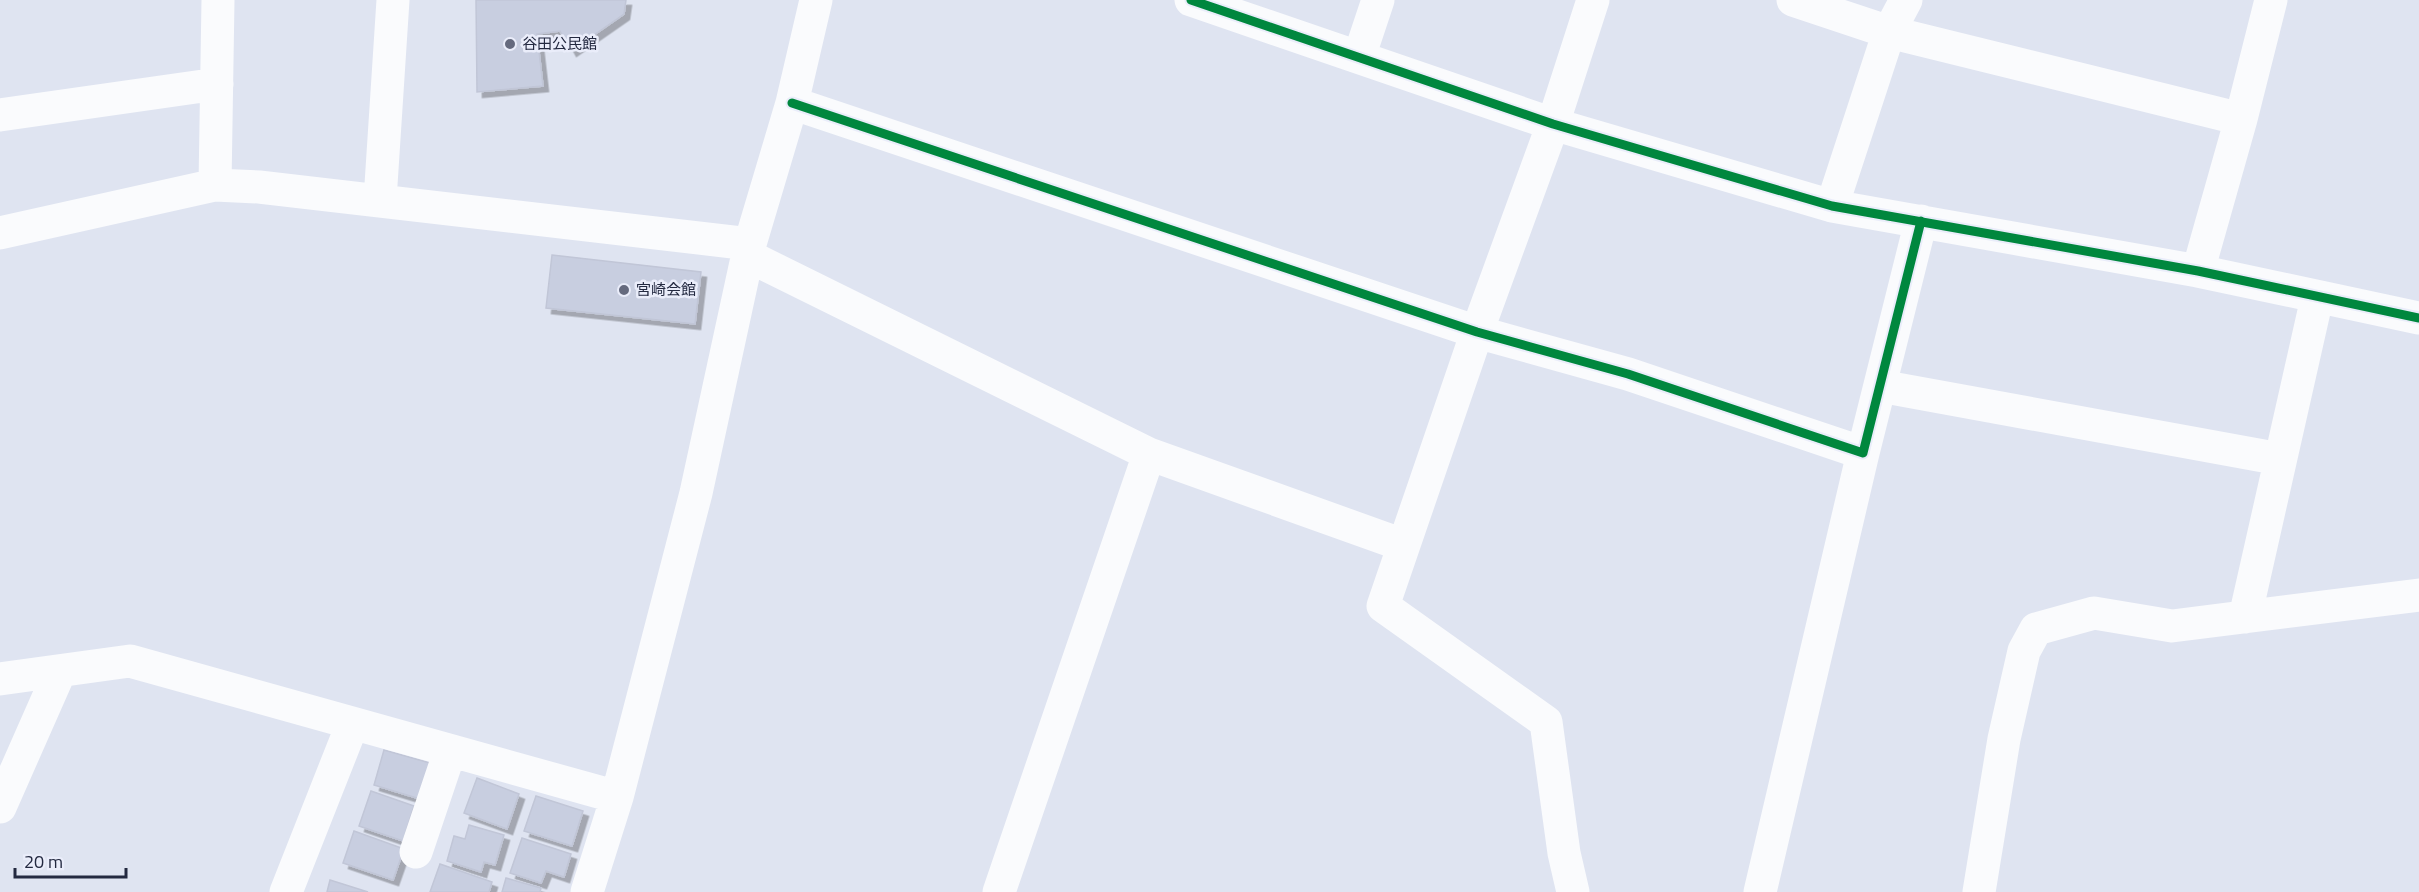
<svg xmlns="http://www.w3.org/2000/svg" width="2419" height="892" viewBox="0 0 2419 892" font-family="'Titillium Web','Noto Sans JP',sans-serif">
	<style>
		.building { fill: #c8cee0; stroke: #c1c6d7; stroke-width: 1.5; filter: url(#shadow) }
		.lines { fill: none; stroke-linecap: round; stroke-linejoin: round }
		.minor { stroke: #fafbfd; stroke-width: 33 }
		.cycleway-casing { stroke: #eaedfa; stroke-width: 13 }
		.cycleway { stroke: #00873e; stroke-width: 9 }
		.poi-dot { fill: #656a7e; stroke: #eaedfa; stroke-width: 2 }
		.labels { text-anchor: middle; stroke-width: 5; stroke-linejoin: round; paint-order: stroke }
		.poi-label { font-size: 15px; fill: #232940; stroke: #eaedfa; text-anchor: start }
	</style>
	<defs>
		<filter id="shadow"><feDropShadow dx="5.5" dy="5.5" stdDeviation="0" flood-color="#0004"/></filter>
	</defs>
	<rect width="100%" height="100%" fill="#dfe4f1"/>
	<!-- building -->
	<path class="building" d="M476 0H626L624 14 571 51 560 31 537 34 543 86 477 92Z
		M552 255 701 272 695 324 546 308Z
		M384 750 430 763 420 799 374 785Z
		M477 778 519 794 507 829 464 813Z
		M371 791 414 806 403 841 359 826Z
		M536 796 583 811 572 846 524 831Z
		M469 825 504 835 495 865 484 862 481 872 447 861 454 836 465 839Z
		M354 831 404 849 393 880 343 863Z
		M522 838 571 854 564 877 546 871 541 883 510 873Z
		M440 864 492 882 489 892H430Z
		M506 878 541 888 540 892H502Z
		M330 880 368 892H327Z"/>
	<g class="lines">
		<!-- minor -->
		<path class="minor" d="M1191 0 1553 124 1832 206 2198 271 2419 318
			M1793 0 1889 32 2241 119
			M1359 57 1378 0
			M792 103 1477 332 1628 374 1863 453 1921 221
			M0 115 217 84
			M215 185 218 0
			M380 200 393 0
			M1832 206 1889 32 1906 0
			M0 233 215 185 259 187 750 244
			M748 256 1149 454 999 892
			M2198 271 2241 119 2271 0
			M1880 386 2280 459
			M1149 454 1403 545
			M2245 617 2317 298
			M0 679 130 661 617 797
			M0 807 60 671
			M416 852 450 751
			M286 892 352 725
			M587 892 617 797 696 493 750 244 792 103 816 0
			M1573 892 1564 853 1546 722 1383 606 1477 332 1553 124 1593 0
			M1760 892 1863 453
			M1979 892 2004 739 2024 651 2036 629 2094 613 2172 626 2419 595"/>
		<defs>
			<path id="cycleway" d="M1191 0 1553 124 1832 206 2198 271 2419 318
				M792 103 1477 332 1628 374 1863 453 1921 221"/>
		</defs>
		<!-- cycleway casing -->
		<use href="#cycleway" class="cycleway-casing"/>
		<!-- cycleway -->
		<use href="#cycleway" class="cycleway"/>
	</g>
	<!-- markers -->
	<g class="poi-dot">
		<circle cx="510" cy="44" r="6"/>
		<circle cx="624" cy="290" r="6"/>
	</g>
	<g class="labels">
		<!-- poi labels -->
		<g class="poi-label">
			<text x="522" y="49">谷田公民館</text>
			<text x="636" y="295">宮崎会館</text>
		</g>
	</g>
	<!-- scale -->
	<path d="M15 868v9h111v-9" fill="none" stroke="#232940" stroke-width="3"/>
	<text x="24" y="868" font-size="18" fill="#232940" stroke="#eaedfa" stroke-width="4.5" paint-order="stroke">20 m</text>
</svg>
